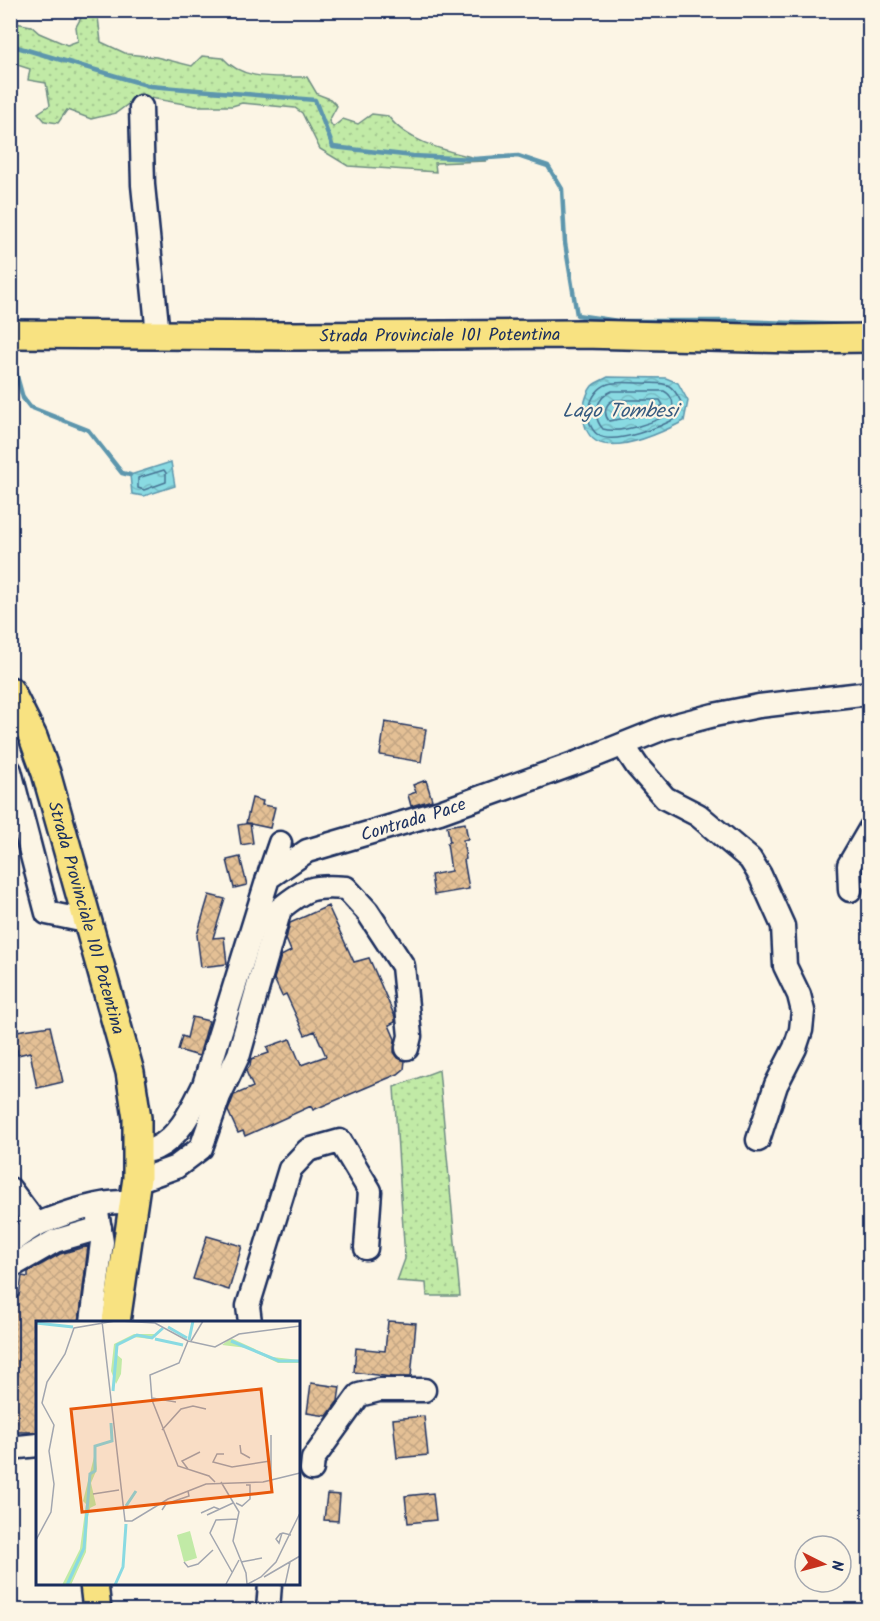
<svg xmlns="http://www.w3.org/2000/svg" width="880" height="1621" viewBox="0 0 880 1621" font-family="Kalam,sans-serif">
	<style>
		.grass { fill: url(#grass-dots); stroke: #6e8c82; stroke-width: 1.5 }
		.water { fill: url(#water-waves); stroke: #5d96ad; stroke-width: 1.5 }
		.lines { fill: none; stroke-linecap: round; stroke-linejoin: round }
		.shore { stroke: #477393; stroke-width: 1.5 }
		.stream { stroke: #5d96ad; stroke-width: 4.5 }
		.building { fill: url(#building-cross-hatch); stroke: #1b2f5e; stroke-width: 1.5 }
		.minor-casing { stroke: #1b2f5e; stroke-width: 27 }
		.major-casing { stroke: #1b2f5e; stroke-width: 32 }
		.minor { stroke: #fcf5e5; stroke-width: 22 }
		.major { stroke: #f8e281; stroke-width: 27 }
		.labels { text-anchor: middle; stroke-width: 4.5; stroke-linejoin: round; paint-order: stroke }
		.street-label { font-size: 18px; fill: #1b2f5e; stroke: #fcf5e5 }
		.water-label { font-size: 20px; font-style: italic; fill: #365a7f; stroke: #fcf5e5 }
		.inset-river { fill: none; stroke: #89dae2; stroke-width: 3 }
		.inset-road { fill: none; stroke: #a2a6af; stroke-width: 1.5 }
		.view { fill: #e8590c; fill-opacity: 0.15; stroke: #e8590c; stroke-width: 3 }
		.inset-edge { fill: none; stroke: #1b2f5e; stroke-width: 3 }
	</style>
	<defs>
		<pattern id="grass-dots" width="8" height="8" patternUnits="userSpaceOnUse" patternTransform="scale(1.5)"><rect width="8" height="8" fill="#c1eaa6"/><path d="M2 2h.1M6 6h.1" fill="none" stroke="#a5c991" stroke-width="1.8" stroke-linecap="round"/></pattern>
		<pattern id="water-waves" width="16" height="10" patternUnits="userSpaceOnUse" patternTransform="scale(1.5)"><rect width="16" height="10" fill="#89dae2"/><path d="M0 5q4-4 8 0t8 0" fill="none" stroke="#76bbc4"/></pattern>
		<pattern id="building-cross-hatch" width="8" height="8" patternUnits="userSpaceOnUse" patternTransform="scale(1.5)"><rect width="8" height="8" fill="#e4c095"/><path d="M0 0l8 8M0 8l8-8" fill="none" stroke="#c3a583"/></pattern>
	</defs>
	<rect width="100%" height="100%" fill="#fcf5e5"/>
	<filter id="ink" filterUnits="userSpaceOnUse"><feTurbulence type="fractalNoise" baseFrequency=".0167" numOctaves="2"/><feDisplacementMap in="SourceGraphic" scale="12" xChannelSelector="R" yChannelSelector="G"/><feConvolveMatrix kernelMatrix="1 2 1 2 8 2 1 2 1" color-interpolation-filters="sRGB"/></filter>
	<g filter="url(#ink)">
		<!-- grass -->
		<path class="grass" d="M83 14 98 17 101 42 127 54 156 57 192 66 202 56 223 58C244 82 278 76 307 77L317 94 330 99 337 106 329 121 333 127 343 119 358 124 372 114 388 116C409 145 454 152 487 161L435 163 436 172 348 166 320 149 302 113 295 108 242 103 232 106H196L139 96 116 113 91 119 67 110 58 123 45 121 38 113 50 105 46 83 28 80 30 69 11 63 10 22 31 26 39 33 67 45 78 41 76 27Z
			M439 1070 460 1296H427L426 1283 397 1281 405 1259 394 1087Z"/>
		<!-- water -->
		<path class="water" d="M608 377 666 378 678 383 688 401 684 421C663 432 629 448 604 444 579 439 579 403 592 386 596 382 603 380 608 377Z
			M171 462 175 486 144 496 132 494 130 475Z"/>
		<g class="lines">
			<!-- shore -->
			<path class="shore" d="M641 383C664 384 670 379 681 402L678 417C663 426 614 446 598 435 581 423 589 390 608 384 617 381 631 383 641 383Z
				M612 391H664C672 395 674 403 672 411 658 422 621 434 603 429 591 416 597 397 612 391Z
				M614 400H660L663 405 649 414 609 421C603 414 605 403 614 400Z
				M164 470 166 473V482L144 490 138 488V478Z"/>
			<!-- stream -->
			<path class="stream" d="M10 45 150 86 315 100 333 147 413 156 474 159 518 156 548 166 562 189 565 243 577 315 618 321H736L852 325
				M10 351 23 398 30 407 88 430 122 473 130 475"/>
		</g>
		<!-- building -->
		<path class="building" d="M385 722 426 729 421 762 380 755Z
			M426 780 432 800 411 806 408 795 416 792 413 785Z
			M252 798 263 801 262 805 275 807 270 828 246 823Z
			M250 823 253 843 241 845 238 825Z
			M465 823 468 839 463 840 466 859 464 860 469 889 434 895 431 875 451 871 447 843 450 842 447 826Z
			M240 857 247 885 234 888 227 860Z
			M209 895 225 899 213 938 224 937 227 964 201 967 197 935Z
			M328 906 354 962 369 958 395 1017V1022L389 1025 395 1039 394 1052 398 1058 405 1061 404 1069 398 1074 313 1110 311 1106 245 1136 243 1131 238 1133 228 1111 234 1095 253 1087 246 1071 250 1066 251 1059 269 1053 267 1047 290 1039 301 1065 326 1056 315 1031 305 1035 286 994 282 996 274 979 281 956 291 951 286 939 290 923Z
			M192 1017 209 1021 199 1056 178 1050 182 1036 187 1038Z
			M50 1026 63 1082 37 1088 30 1052 18 1055 17 1050 10 1052V1032Z
			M207 1236 242 1246 229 1290 193 1279Z
			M88 1246 79 1323H38V1432H10V1296H19L22 1276 28 1277V1272L60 1254Z
			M388 1321 416 1323 411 1377H391L354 1372 356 1348 385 1351Z
			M311 1383 340 1387 338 1401 327 1416 307 1413Z
			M424 1416 428 1455 397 1458 393 1419Z
			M433 1493 436 1520 408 1523 405 1496Z
			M327 1494 340 1495 338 1521 324 1520Z"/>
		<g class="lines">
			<defs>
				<g id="minor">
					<path d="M141 107 143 185 158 335"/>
					<path d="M623 745 637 766 665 798 698 815 750 859 760 875 783 926 785 966 799 995 803 1011 801 1030 795 1048 776 1085 758 1140"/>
					<path d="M10 771 47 913 76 919 86 917"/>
					<path d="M268 878 280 843"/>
					<path d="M850 890 849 865 870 829"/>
					<path id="s1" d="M138 1151C143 1150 151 1151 156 1148 180 1137 193 1107 204 1085L268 878 307 851 440 812 579 762 664 728 714 715 759 706 870 693"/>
					<path d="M137 1178 148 1177 176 1167 201 1148 219 1096 239 1054 280 909C305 888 314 885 346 888L367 911 403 966 410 1036 407 1048"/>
					<path d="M10 1189 37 1225"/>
					<path d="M10 1242C19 1236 29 1229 38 1224 62 1214 108 1198 133 1203"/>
					<path d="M10 1267 55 1241 100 1228"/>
					<path d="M92 1322 102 1242 96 1206"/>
					<path d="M250 1322 248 1306 290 1169 308 1150 340 1141 370 1191 366 1248"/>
					<path d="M10 1446 19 1447 38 1445"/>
					<path d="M312 1469 313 1459 359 1395 379 1390H424"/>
					<path d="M268 1610 270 1584"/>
				</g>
				<g id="major">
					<path id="s2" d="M10 334 296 336 582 334 797 339 870 338"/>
					<path id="s3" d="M10 691 33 737 46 773 130 1072 137 1118V1178L116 1322"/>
					<path d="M94 1584 97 1610"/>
				</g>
			</defs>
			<!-- minor casing -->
			<use href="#minor" class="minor-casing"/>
			<!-- major casing -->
			<use href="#major" class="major-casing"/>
			<!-- minor -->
			<use href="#minor" class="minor"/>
			<!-- major -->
			<use href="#major" class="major"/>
		</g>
	</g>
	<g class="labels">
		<!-- street labels -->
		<g class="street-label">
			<text dy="6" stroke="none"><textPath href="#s2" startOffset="430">Strada Provinciale 101 Potentina</textPath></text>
			<text dy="6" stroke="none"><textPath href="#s1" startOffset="474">Contrada Pace</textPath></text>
			<text dy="6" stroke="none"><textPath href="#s3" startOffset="240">Strada Provinciale 101 Potentina</textPath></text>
		</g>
		<!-- water labels -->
		<g class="water-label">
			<text x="620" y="417">Lago Tombesi</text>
		</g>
	</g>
	<!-- overview -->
	<g transform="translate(36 1321)">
		<rect width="264" height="264" fill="#fcf5e5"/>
		<path d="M98 13H120L115 18 97 16 83 22 80 33 86 38 85 53 80 63 75 50 78 23ZM195 17 236 36 264 39V42H242L211 27 186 24ZM59 132 61 148 55 162 60 184 54 187 52 196 50 231 35 264H26L44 228 50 183 47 180Z" fill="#c1eaa6"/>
		<path d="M154 210 161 237 148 241 141 214Z" fill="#c1eaa6"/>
		<path class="inset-river" d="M0 2 37 6M132 6 151 17M119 18 147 24M153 19 157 0M195 20 243 40H264M77 70 81 24 101 14 116 17 127 7M90 185 100 170M31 264 48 227 54 153 59 150V125L76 120 75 102M79 264 87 246 90 203"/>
		<path class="inset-road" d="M66 0 89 200H96L132 178 170 163 227 161 264 152M84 0 119 2 152 20M152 20 143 42 114 54 116 79 142 145 173 155 179 161M152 20 179 26 203 13 264 5M155 20 167 0M116 77 140 81M126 109 145 88 157 85 170 88M204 124 205 132 214 137M188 133H181L177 141 196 146 234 140M152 148 146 140 164 131M235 160V114M185 161 203 191 197 220 210 252 211 263M57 173 83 169M200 182 206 185 214 178V164H210M126 189 130 183 153 175 152 170M165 192 178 186 183 188M171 194 197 182M246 212 243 222 240 218 244 213 247 212 255 214M0 219 15 191 18 163 13 130 18 104 6 82 11 61 29 33 38 7 79 0M148 241 152 246 162 243 177 229M205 241 226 237M196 251 174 212 180 199 201 198M228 256 264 235M190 263 203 239M210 264 225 256 240 241 264 192M249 264 254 241"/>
		<path class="view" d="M225 68 236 171 46 191 35 88Z"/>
		<rect width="264" height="264" class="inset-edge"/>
	</g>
	<!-- margin -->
	<rect width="880" height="1621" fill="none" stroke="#fcf5e5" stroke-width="36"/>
	<rect x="18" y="18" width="844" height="1585" fill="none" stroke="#1b2f5e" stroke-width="2" filter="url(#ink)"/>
	<!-- north arrow -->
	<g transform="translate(823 1564) rotate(96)"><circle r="28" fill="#fcf5e5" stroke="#a2a6af" stroke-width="1.5"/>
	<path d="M0-4.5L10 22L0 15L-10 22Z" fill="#c8321e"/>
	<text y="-9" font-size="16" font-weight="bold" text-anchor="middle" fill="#1b2f5e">N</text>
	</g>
</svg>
